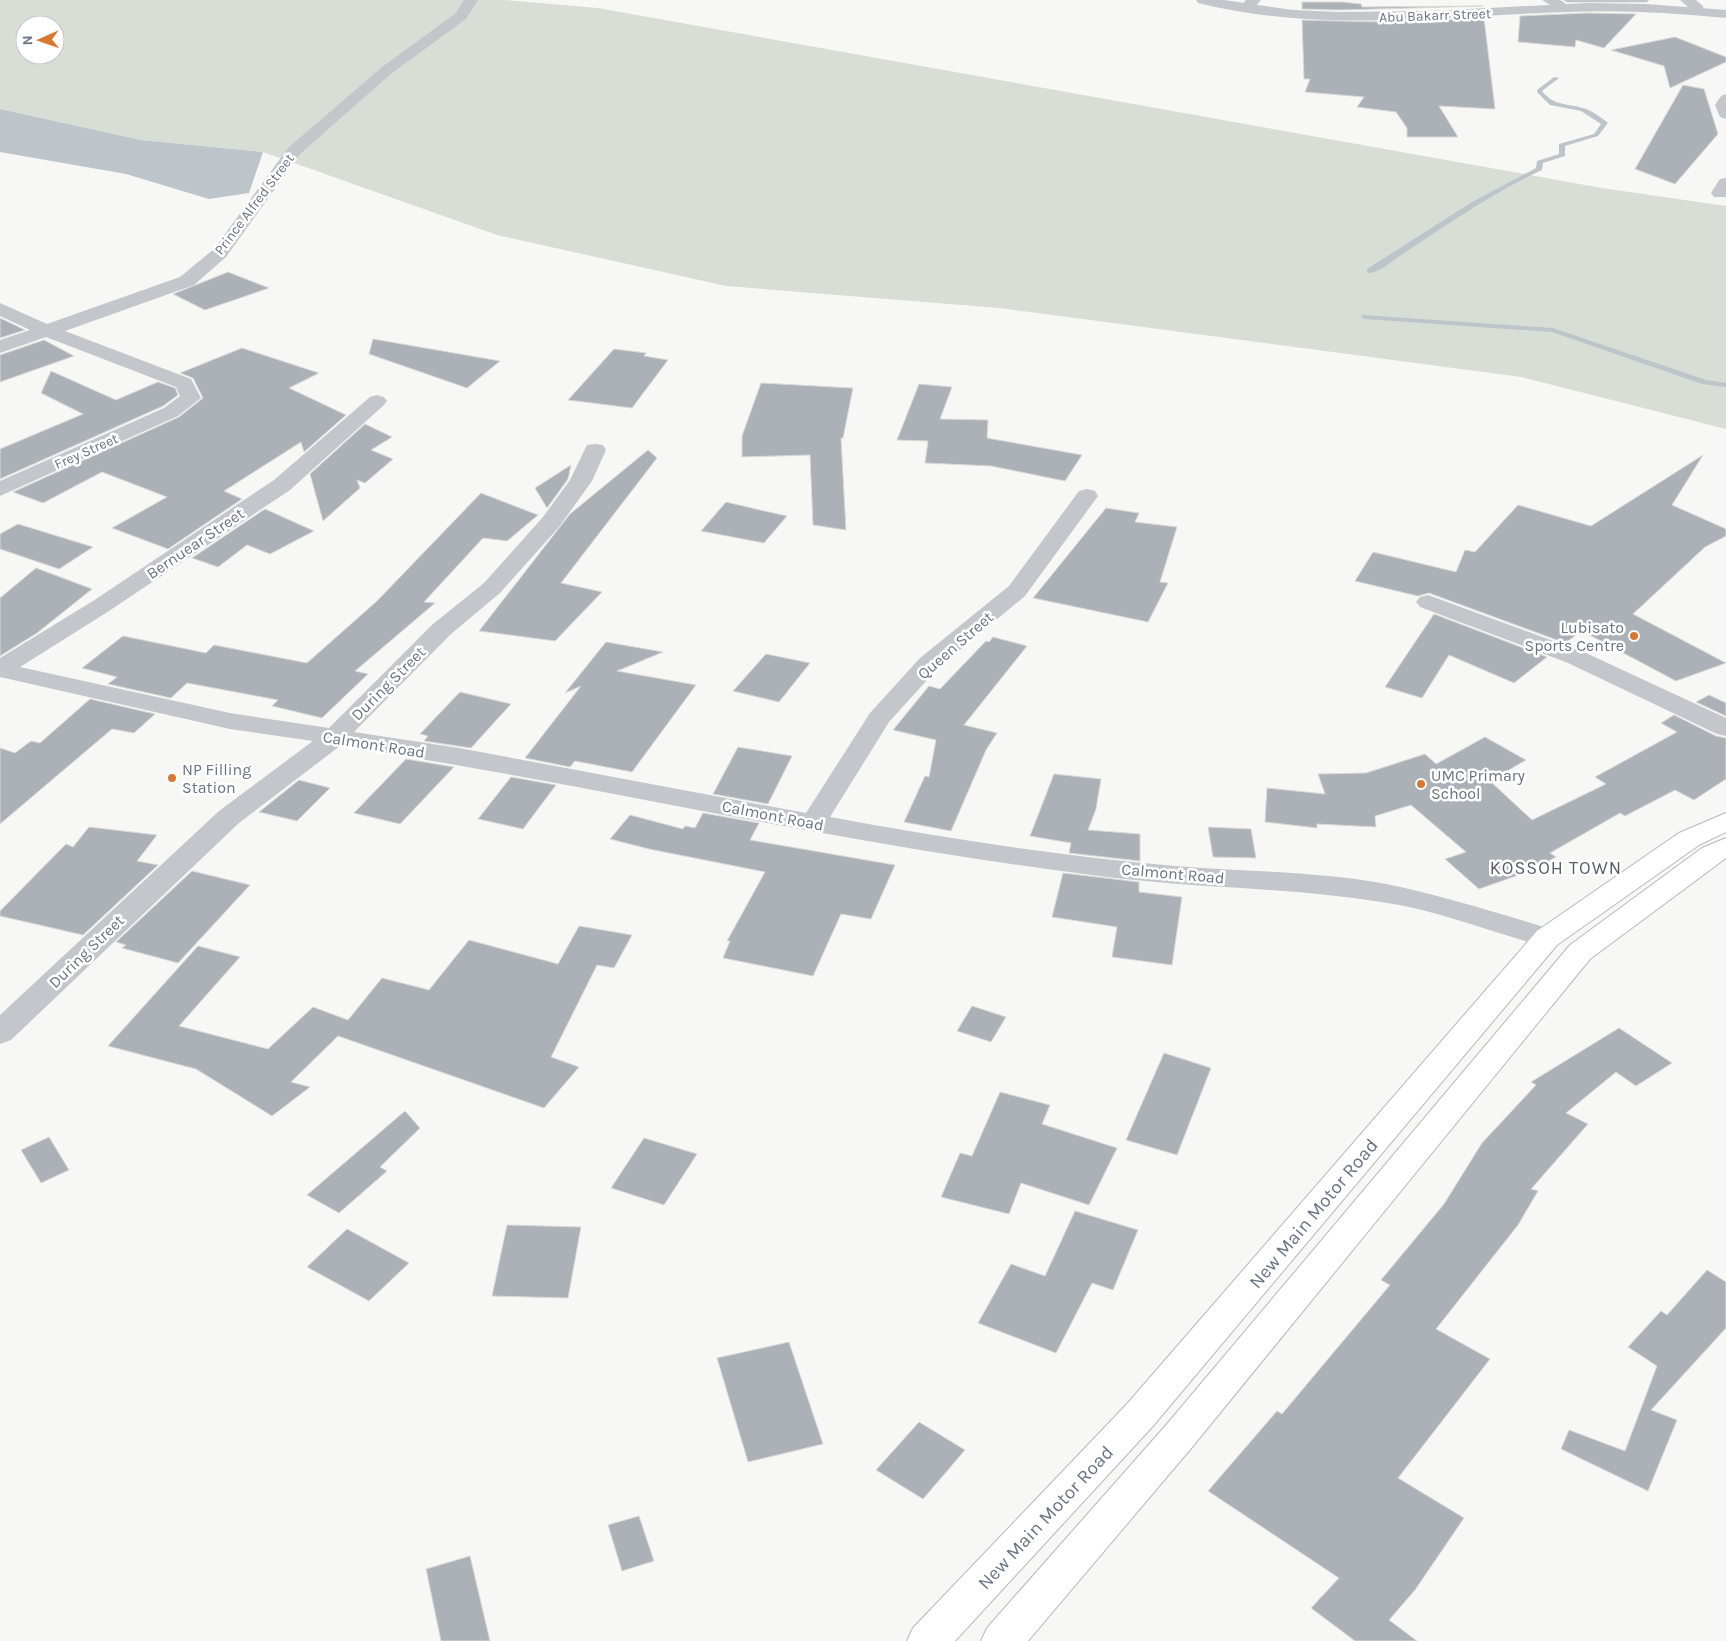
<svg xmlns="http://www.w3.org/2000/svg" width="1726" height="1641" viewBox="0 0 1726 1641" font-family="Karla,sans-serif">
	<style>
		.green { fill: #d8ded6; fill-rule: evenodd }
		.water { fill: #bdc5cb }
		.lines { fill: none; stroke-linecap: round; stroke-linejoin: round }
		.stream { fill: #bdc5cb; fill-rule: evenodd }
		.building { fill: #acb1b8; stroke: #d9d9d7 }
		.trunk-casing { stroke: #b6b8bc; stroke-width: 2 }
		.minor { fill: #c3c6ca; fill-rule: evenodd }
		.tertiary { fill: #c3c6ca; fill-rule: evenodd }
		.trunk { fill: #fff; fill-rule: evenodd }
		.poi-dot { fill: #d97833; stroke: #fff; stroke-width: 2 }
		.labels { text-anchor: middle; stroke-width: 5; stroke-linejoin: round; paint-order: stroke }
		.far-street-label { font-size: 14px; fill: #687384; stroke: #fff }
		.street-label { font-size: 16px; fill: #687384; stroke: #fff }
		.poi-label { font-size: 16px; fill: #687384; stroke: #fff; text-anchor: start }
		.neighbourhood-label { font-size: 18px; letter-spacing: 1px; fill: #565d6a; stroke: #fff }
		.near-street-label { font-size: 19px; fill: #687384; stroke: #fff }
	</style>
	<rect width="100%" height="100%" fill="#f7f8f5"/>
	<!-- green -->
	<path class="green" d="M0 0H504L598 8 1602 188 1726 206V429L1521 377 999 308 726 286 497 235 263 152 141 140 0 109ZM25 25H55V55H25Z"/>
	<!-- water -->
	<path class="water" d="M0 109 141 140 263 152 249 193 209 199 126 174 0 152Z"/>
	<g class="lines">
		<!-- stream -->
		<path class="stream" d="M1554 77 1559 78 1542 91C1554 107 1570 103 1586 109 1594 112 1600 117 1607 122L1608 123 1598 136 1565 146V156L1543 163 1542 170C1492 193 1447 225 1401 255 1392 261 1378 274 1367 273V269L1472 202 1536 168 1537 161 1559 154V144L1594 134 1601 124 1581 111 1550 105 1537 92V90Z
			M1362 315 1553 328 1706 380 1726 383V387L1702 384 1552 332 1365 319 1361 317Z"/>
	</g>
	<!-- building -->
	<path class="building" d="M1563 0H1649L1647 2H1567Z
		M1302 2H1343L1361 4 1362 7 1483 6 1339 10 1302 9Z
		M1587 13 1636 14 1604 48 1576 40 1575 47 1518 42 1520 16Z
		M1484 18 1495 109 1439 106 1458 137H1407V128L1396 112 1357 107 1364 97 1305 92 1310 79H1304L1302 20 1382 22Z
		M1675 37 1726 57V62L1670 88 1664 66 1611 50Z
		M1683 85 1704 89 1718 134 1675 184 1635 169Z
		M228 272 269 288 205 310 173 294Z
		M0 318 25 330 0 338Z
		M373 339 500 361 467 388 369 354Z
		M44 340 74 356 0 382V355Z
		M242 348 319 373 289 388 346 415 304 452 301 442 224 491 242 499 168 549 112 528 167 497 102 472 43 503 13 492 179 417 203 398 193 378 180 373Z
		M614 349 646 353 644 356 668 360 632 408 568 400Z
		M51 371 116 400 158 382 175 388 178 395 163 406 0 479V449L83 414 41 393Z
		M761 383 853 388 843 438H841L846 530 813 525 810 455 742 457V436Z
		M919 384 952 387 940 419 988 420 987 438 1082 455 1065 481 991 466 925 463 928 441 897 440Z
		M365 424 392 437 371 450 393 459 365 483 357 480 360 488 323 521 310 474Z
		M648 450 657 458 561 583 602 592 555 641 479 631 570 514Z
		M1703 455 1672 505 1726 529V536L1705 547 1633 614 1726 663 1676 681 1582 631 1565 643 1429 593 1418 596 1355 581 1373 552 1456 572 1465 550 1475 552 1518 505 1591 526Z
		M571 465 568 479 547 508 535 488Z
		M481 493 538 515 507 541 483 538 424 602 435 603 355 671 368 674 322 718 272 706 278 700 187 683 171 698 108 684 117 677 82 668 123 636 206 653 214 645 307 663 377 601Z
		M726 502 760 510 787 516 764 543 701 531Z
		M1106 508 1139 513 1135 522 1177 527 1160 582 1168 583 1148 622 1033 598Z
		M265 509 314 531 270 554 247 545 218 567 192 558Z
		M18 524 93 547 59 569 0 549V534Z
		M36 568 92 589 37 633 0 656V598Z
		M1434 614 1547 657 1514 683 1449 655 1422 698 1385 687Z
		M993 637 1027 646 964 725 997 733 986 750 951 831 904 822 925 776 929 777 936 740 893 730 929 686 940 689 986 641 989 642Z
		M606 642 663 652 617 671 696 685 632 772 575 761 570 767 525 758 581 686 565 693Z
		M766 654 810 663 779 702 733 691Z
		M460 692 511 704 471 748 424 741 428 736 420 734Z
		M1709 695 1726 703V716L1696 702Z
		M90 699 155 714 134 733 112 729 0 824V748L15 753 31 741 40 743Z
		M1674 715 1716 736 1726 738V779L1694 800 1675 790 1625 816 1620 813 1550 853 1556 857 1530 871 1479 889 1445 859 1466 852 1411 805 1375 816 1376 827 1317 824V828L1265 822 1267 788 1325 794 1318 774 1366 773 1425 754 1436 764 1485 737 1526 760 1490 781 1532 820 1606 784 1595 777 1677 732 1661 723Z
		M738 747 792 756 768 804 713 794Z
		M406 759 454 767 400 824 354 813Z
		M1054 774 1101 779 1096 809 1088 830 1140 834V861L1069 853 1071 843 1030 836Z
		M511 777 556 785 523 829 478 819Z
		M299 780 330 788 297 821 259 812Z
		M703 813 759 823 750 840 895 865 871 919 841 914 813 976 723 958 730 941H727L765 872 649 849 610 839 630 815 683 829 685 826 695 828Z
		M89 827 157 835 137 861 158 865 83 935 0 916V911L66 844 73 847Z
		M1208 827 1251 829 1256 858 1213 857Z
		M192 871 250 885 178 963 122 948 126 945 116 942Z
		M1063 873 1139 882V892L1182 897 1172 965 1112 957 1117 927 1052 917Z
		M579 926 632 935 614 968 597 965 551 1057 579 1067 544 1108 338 1036 291 1082 310 1087 272 1116 196 1069 108 1046 198 946 240 957 179 1026 268 1049 313 1007 348 1020 382 978 429 990 469 940 558 964Z
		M972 1006 1006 1017 991 1042 957 1031Z
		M1619 1028 1672 1063 1636 1086 1616 1072 1566 1113 1588 1124 1531 1189 1538 1191 1518 1225 1436 1329 1490 1359 1398 1478 1464 1518 1415 1590 1389 1620 1417 1641H1355L1311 1608 1339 1578 1208 1491 1277 1411 1282 1414 1390 1285 1381 1280 1444 1204 1482 1143 1536 1085 1531 1082Z
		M1164 1053 1211 1068 1177 1155 1126 1140Z
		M1000 1092 1050 1105 1042 1124 1117 1148 1089 1205 1021 1183 1009 1214 941 1197 960 1153 972 1156Z
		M405 1111 420 1128 380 1167 387 1171 339 1213 307 1195Z
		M49 1137 69 1170 41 1183 21 1150Z
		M644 1138 697 1154 664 1205 611 1188Z
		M1075 1211 1138 1230 1113 1290 1092 1283 1056 1353 978 1323 1011 1264 1045 1276Z
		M507 1225 581 1227 568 1298 492 1296Z
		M347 1229 409 1263 369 1301 307 1267Z
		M1707 1270 1726 1282V1328L1651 1410 1677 1420 1648 1491 1561 1449 1569 1430 1625 1451 1657 1366 1628 1347 1661 1311 1667 1315Z
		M789 1342 823 1444 748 1462 717 1358Z
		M919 1422 965 1450 923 1499 876 1470Z
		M639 1516 654 1561 622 1571 608 1525Z
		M470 1556 490 1641H441L426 1569Z"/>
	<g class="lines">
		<defs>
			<path id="trunk" d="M1726 813V832L1699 845 1557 945 1153 1426 955 1641H907L913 1628 1127 1404 1537 931 1679 833Z
				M1726 838V858L1590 959 1193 1446 1028 1641H981L987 1628 1167 1424 1570 945 1702 848Z"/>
		</defs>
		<!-- trunk casing -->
		<use href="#trunk" class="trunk-casing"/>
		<!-- minor -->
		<path class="minor" d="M464 0H478L466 19 392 73 300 154 226 257 194 285 65 331 191 379 201 398 178 416 0 496V481L164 408 180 396 176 387 46 337 0 353V340L30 330 0 316V303L47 324 180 277 214 249 288 148 382 67 456 13Z
			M1246 0H1261L1251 11 1246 12 1239 8Z
			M1542 0H1560L1572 8 1570 11H1560Z
			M1680 0H1696L1703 6 1704 12 1702 15H1692L1689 8Z
			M1726 94V119L1720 117 1715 105 1721 96Z
			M1726 178V197H1714L1711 193 1720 179Z
			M377 395 384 397 387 401 384 405 290 490 109 611 20 667 230 713 329 728 433 624 484 583 543 517 570 480 587 445 595 444 603 445 606 450 592 481 559 527 500 593 451 634 354 732 459 748 806 813 870 713 920 658 1009 586 1079 491 1087 489 1095 491 1098 496 1025 596 938 668 889 722 830 817C944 838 1059 856 1175 866 1245 872 1317 871 1386 884 1444 896 1501 914 1557 931L1562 938 1557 945 1547 947C1492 933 1438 910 1381 902 1314 891 1246 889 1179 884 1109 879 1040 868 971 858 760 826 552 778 340 746L239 823 11 1040 0 1044V1015L219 811 313 741 230 729 0 677V658L93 601 274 480 370 397Z
			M1428 595 1586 653 1726 718V736L1717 734 1568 663 1420 607 1416 602 1420 597Z"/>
		<!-- tertiary -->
		<path class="tertiary" d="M1196 0H1224L1293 10 1339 12 1430 11 1587 3 1646 4 1726 10V18C1673 13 1620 10 1567 12 1444 16 1319 33 1198 3Z"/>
		<!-- trunk -->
		<use href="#trunk" class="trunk"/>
	</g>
	<!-- markers -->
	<g class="poi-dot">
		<circle cx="1634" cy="636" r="5"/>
		<circle cx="172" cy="778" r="5"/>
		<circle cx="1421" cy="784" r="5"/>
	</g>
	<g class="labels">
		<!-- far-street labels -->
		<g class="far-street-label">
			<text transform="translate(1435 15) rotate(-2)" y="5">Abu Bakarr Street</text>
			<text transform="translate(254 204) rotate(-53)" y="5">Prince Alfred Street</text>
			<text transform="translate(86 451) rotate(-24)" y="5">Frey Street</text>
		</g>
		<!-- street labels -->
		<g class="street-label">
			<text transform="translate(195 543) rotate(-34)" y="6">Bernuear Street</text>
			<text transform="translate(955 645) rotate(-41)" y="6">Queen Street</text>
			<text transform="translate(388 683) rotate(-45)" y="6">During Street</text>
			<text transform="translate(374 744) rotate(9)" y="6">Calmont Road</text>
			<text transform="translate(773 815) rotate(11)" y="6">Calmont Road</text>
			<text transform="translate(1173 873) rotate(5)" y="6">Calmont Road</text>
			<text transform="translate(86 951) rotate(-44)" y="6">During Street</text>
		</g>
		<!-- poi labels -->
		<g class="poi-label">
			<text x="1624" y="633" text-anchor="end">Lubisato<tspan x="1624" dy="18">Sports Centre</tspan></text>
			<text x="182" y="775">NP Filling<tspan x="182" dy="18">Station</tspan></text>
			<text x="1431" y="781">UMC Primary<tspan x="1431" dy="18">School</tspan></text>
		</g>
		<!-- neighbourhood labels -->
		<g class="neighbourhood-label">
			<text x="1556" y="874">KOSSOH TOWN</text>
		</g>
		<!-- near-street labels -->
		<g class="near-street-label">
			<text transform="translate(1313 1213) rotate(-50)" y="7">New Main Motor Road</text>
			<text transform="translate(1045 1517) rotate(-47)" y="7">New Main Motor Road</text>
		</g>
	</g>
	<!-- north arrow -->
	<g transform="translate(40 40) rotate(268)"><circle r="24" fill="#ffffff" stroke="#c3c7ce"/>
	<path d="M0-4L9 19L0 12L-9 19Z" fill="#d97833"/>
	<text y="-8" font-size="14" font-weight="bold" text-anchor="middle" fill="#687384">N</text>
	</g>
</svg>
